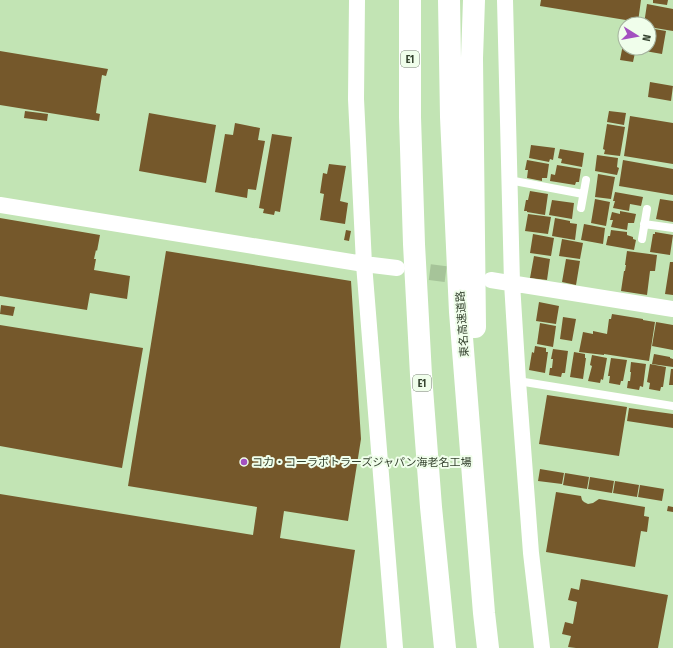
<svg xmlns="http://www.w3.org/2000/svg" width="673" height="648" viewBox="0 0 673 648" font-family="'Fira Sans Condensed','Noto Sans JP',sans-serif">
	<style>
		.building { fill: #75582b }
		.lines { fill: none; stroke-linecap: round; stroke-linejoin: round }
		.street-tunnel { stroke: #a6c499; stroke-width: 16; stroke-dasharray: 16 8; stroke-linecap: butt }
		.lane { stroke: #fff; stroke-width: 8 }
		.street { stroke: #fff; stroke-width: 16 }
		.highway { stroke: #fff; stroke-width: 22 }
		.poi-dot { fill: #a350c0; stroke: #f0feeb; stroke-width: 1.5 }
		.labels { text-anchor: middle; stroke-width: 4; stroke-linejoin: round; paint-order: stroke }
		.shield { fill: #f0feeb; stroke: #6c7a67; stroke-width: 1 }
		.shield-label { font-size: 10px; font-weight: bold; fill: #34422e }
		.street-label { font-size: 11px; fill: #34422e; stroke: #f0feeb }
		.poi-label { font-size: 11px; fill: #34422e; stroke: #f0feeb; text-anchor: start }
	</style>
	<rect width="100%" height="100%" fill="#c2e4b4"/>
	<!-- building -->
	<path class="building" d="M541 0H641L638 22 540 6Z
		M653 0H668L667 5 653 3Z
		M647 4 673 9V31L649 27V24H644Z
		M649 28 666 31 662 54 645 51V48H649Z
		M624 39H625V48H636L633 62 620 60Z
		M0 51 108 69 106 76 102 75 96 113 100 114 99 121 0 105Z
		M650 82 673 86 671 101 648 97Z
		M25 111 48 114 47 121 24 118Z
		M609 111 626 113 624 125 607 122Z
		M149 113 216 125 206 183 139 171Z
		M630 116 673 123V164L624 156Z
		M235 123 260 128 258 140 265 141 256 190 248 189 247 198 215 192 225 134 233 135Z
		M607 124 625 127 620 156 604 154 605 150 603 149Z
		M272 134 292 137 280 212 275 211 274 215 263 213 264 209 259 208Z
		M531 145 555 148 553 160 550 159 549 162 529 158Z
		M560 149 584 153 582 167 561 163 562 159 558 158Z
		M597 155 618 158 617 167 619 168 617 175 595 171Z
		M527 160 549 164 547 178H542V181L527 178 528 170H525Z
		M623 160 673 169V195L619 186Z
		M329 164 346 166 340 201 348 203 345 224 320 220 324 194 320 193 323 173 327 174Z
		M557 165 581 169 579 182H576L575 185 550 181 551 174 555 175Z
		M598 174 615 177 611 199 595 197Z
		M530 191 548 194 545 215 527 212V211H524L526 200H528Z
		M615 192 643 197 641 206 630 204 629 211 613 208 615 201H613Z
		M595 199 610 202 606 226 591 223Z
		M660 199 673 201V222L656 219Z
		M552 200 574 203 572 219 549 215Z
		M620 211 636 214 634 223H628L627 230 611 227 613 220H610L612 212 620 214Z
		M528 214 551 217 548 234 525 231Z
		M0 218 100 235 97 251 96 250 94 259H96L94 270 130 276 127 299 90 293 87 310 0 296Z
		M555 218 570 221V223L577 224 575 240 552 236Z
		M584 224 605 228 603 244 581 240Z
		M346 230 351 231 349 241 344 240Z
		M611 230 627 232V235L633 237V239L636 240 634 250 606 245 608 236H610Z
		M655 232 673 235 670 255 650 252 653 234H655Z
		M533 234 554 238 551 256 530 253Z
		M562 239 583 243 580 259 559 256Z
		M166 251 351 281 361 439 348 521 284 511 280 538 355 550 340 648H0V494L253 535 257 507 128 486Z
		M627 251 657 255 655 271H650L647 295 621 291 624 271H625L626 265H625Z
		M534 256 550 259 547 280 530 278Z
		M566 259 580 261 576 285 562 282Z
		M670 262H673V295L665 294Z
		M539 302 559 306 556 324 536 321Z
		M1 305 15 307 13 316 0 314Z
		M612 314 643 319V320L655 322 649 361 604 354V355L579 352 583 332 593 334V331L607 334 609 319H611Z
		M563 317 576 319 572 341 560 339Z
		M656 322 673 325V350L652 346Z
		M540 323 556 326 553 347 537 344Z
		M0 325 143 348 122 468 0 446Z
		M535 346 546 348V352H548L545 373 529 370 532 352 534 353Z
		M553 349 568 351 565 373H562L561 377 549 375 550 368H552L553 359H551Z
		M574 352 585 354V358H586L583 379 570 377Z
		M654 354 670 357V358L673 359V367L652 364Z
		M592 355 607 358 603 380 601 379 600 383 588 381 592 366 590 365Z
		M611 358 627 360 623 381H621L620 385 609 383 610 376H608Z
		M631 362 646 364 643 387 640 386 639 390 627 388 628 381H630L631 372H630Z
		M650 364 666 367 663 387H661L660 391 649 389 650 383 647 382Z
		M671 369H673V385H669Z
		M547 395 627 407 619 456 539 444Z
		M629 408 673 414V428L627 421Z
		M540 469 564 473 562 484 538 481Z
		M565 473 589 477 587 489 563 485Z
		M590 477 614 481 612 493 588 489Z
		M615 481 639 485 637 497 613 493Z
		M640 485 664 489 662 501 638 497Z
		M556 492 581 496 582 500 584 502 588 504 593 503 599 499 645 507 644 516 649 517 647 532 641 531 635 567 546 552Z
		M668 506 673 507V512L667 511Z
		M581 579 668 595 658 648H576L568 647 571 636 562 634 565 622 573 624 577 602 568 600 571 588 579 590Z"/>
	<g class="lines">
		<!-- street-tunnel -->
		<path class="street-tunnel" d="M406 269 468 277"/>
		<!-- lane -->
		<path class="lane" d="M509 180 583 194
			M581 208 586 180
			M644 224 673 228
			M642 239 647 209
			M518 381 673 406"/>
		<!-- street -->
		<path class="street" d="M357 0 356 99 364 264 395 648
			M505 0 512 283 518 381 531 553 542 648
			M0 205 364 264 397 268
			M491 280 673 309"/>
		<!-- highway -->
		<path class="highway" d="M410 0V117L414 244 421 375 431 507 445 648
			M449 0 451 117 460 312 473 477 484 613 488 648
			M474 0 472 58 475 327"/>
	</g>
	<!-- markers -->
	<circle class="poi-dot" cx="244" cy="462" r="4"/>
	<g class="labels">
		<!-- shield labels -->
		<g class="shield">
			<rect x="401" y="51" width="18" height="16" rx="3"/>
			<rect x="413" y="375" width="18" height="16" rx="3"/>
		</g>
		<g class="shield-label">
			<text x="410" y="63">E1</text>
			<text x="422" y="387">E1</text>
		</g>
		<!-- street labels -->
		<g class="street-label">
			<text transform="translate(462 324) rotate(-94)" y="4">東名高速道路</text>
		</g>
		<!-- poi labels -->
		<g class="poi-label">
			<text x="252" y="466">コカ・コーラボトラーズジャパン海老名工場</text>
		</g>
	</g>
	<!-- north arrow -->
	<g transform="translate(637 36) rotate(101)"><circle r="19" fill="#f0feeb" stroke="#a5b39f"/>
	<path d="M0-3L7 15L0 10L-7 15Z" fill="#a350c0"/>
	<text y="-6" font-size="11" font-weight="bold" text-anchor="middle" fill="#34422e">N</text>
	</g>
</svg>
